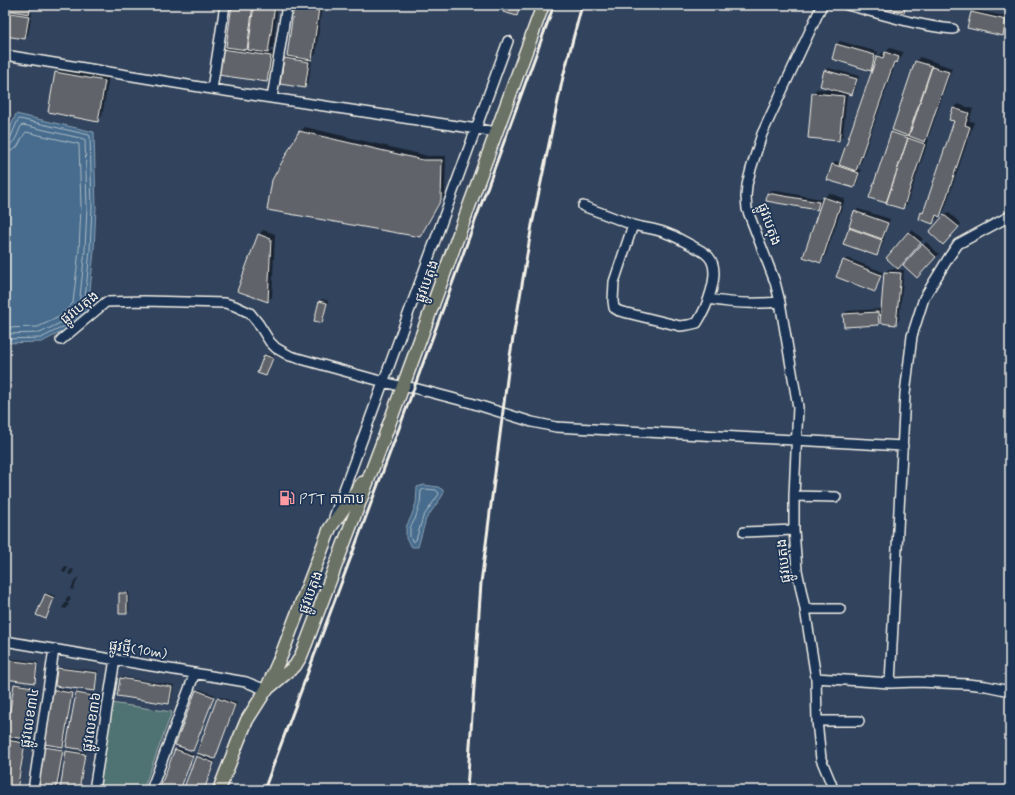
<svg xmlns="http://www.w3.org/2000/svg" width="1015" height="795" viewBox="0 0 1015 795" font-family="Mynerve,'Noto Sans Khmer',sans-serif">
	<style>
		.green { fill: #507272; stroke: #a2b2ad }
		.water { fill: #466c8e; stroke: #8ca1b2 }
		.shadow { fill: #0007 }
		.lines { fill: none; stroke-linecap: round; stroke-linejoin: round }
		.shore { stroke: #aebcc4; stroke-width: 1 }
		.building { fill: #61646b; stroke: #f4f1e8 }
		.minor-casing { stroke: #f4f1e8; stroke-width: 12 }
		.major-casing { stroke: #f4f1e8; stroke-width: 15 }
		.minor { stroke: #1d3557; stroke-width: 9 }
		.major { stroke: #6a7165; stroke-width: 12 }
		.rail { stroke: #f4f1e8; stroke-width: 3 }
		.labels { text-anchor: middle; stroke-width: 3.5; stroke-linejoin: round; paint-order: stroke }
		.street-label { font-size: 14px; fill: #f4f1e8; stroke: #1d3557 }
		.poi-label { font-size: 14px; fill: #f4f1e8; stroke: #1d3557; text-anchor: start }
	</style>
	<rect width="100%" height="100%" fill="#31435d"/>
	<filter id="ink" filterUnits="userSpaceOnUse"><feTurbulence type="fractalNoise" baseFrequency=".025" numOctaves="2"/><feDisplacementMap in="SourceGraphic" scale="8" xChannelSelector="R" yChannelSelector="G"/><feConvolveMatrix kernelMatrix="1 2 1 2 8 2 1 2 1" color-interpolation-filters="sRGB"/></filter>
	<g filter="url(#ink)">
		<!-- green -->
		<path class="green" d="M111 703 172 712 143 790H98Z"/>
		<!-- water -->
		<path class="water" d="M16 114 94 132 96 207 94 251 88 310 67 329 42 342 5 343V141Z
			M424 485 438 487 443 490V495L426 519 418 547H412L406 539V527L411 517 416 503 417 487Z"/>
		<!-- shadow -->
		<path class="shadow" d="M8 5H34L33 8 29 12 32 13 28 35 25 38 5 35V9H8Z
			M233 5H278L273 47 269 51 275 52 271 77 266 81 219 74 223 49 228 44Z
			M295 5H322L316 54 311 59H312L308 84 305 87 285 58 289 55Z
			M882 5H908V7L903 12Z
			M975 10 1009 17 1006 31 1003 34 972 13Z
			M840 41 878 52 876 59 883 52 885 53 890 48 903 52 901 58 897 62H896L860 165 857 168 861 170 857 184 853 187 828 179 833 164 836 161 841 163 876 65 871 70 837 44Z
			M5 57 9 58 5 82Z
			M920 57 952 68 929 136 927 139H929L907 204 903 208 871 197 892 133 895 130 916 61Z
			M61 68 109 77 102 116 98 120 56 73Z
			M828 68 859 76 855 91 852 94 847 93 843 135 839 140 813 93 817 89 833 90 825 71Z
			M958 104 973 109 969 121 974 122 944 211 940 215H939L938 218 933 222 921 213 926 208 955 121 953 108Z
			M5 107H7L5 116Z
			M305 127 428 156H446L445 194 424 231 420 235 300 132Z
			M771 190 821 199 820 206 817 209 767 200 768 193Z
			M829 193 845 199 825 257 821 262 824 198Z
			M858 209 890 219 885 234 884 236H885L880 251 876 255 849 229 851 227 855 212Z
			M948 212 961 224 946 240 930 232Z
			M263 230 275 234 272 297 267 301 259 235Z
			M912 230 923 239 901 264 909 233Z
			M926 242 939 254 917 277 904 265Z
			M847 258 883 272 877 287 874 291 844 261Z
			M889 269 904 270 899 320 896 323 880 322 878 324 844 315 847 311 882 309 885 272Z
			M322 299 328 301 323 320 321 322 315 320 320 301Z
			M267 354 274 356 268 373 266 375 265 356Z
			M65 566 68 568 65 573 62 572Z
			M71 569 74 570 71 575 68 574Z
			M77 578H78L74 588 73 590 71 589 75 580Z
			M122 592H129V611L127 613 120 594Z
			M47 593 55 596 48 616 46 618 45 595Z
			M68 596 71 597 70 600 67 604H69L66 609 62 608 64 605 67 602 65 601Z
			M5 658 38 662 36 680 34 682 5 678Z
			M60 667 98 671 96 688 94 690 58 669Z
			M122 677 174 685 171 701 169 703 121 679Z
			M5 681 12 682 5 732Z
			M17 683 34 686 27 736 25 738 15 685Z
			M56 688 73 691 65 744 63 746 54 690Z
			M199 689 215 695 195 748 193 750 197 691Z
			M78 692 96 694 87 747 85 749 77 693Z
			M220 697 237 703 216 756 215 758 218 699Z
			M9 738 26 741 18 790H5V751L7 740Z
			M47 746 64 749 58 790H38L45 748Z
			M178 747 194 754 180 790H160L176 749Z
			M69 750 86 752 80 790H61L67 751Z
			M199 755 215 761 204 790H184L197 757Z"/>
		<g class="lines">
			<!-- shore -->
			<path class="shore" d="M5 141H8L10 139 18 120 20 119 89 135 90 136 92 207 90 250 84 309 65 326 41 338 5 339
				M5 146C16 145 17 134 21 126L23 125 84 139 85 140 87 207 85 250 79 306 62 322 40 333 5 334
				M5 152C21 151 18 141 26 132L79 144V145L81 206 79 250 73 303 59 317 38 327 5 328
				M425 489 436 490 438 492 439 494 423 517 416 540 413 542 410 537V528L415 519 420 504 421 491Z"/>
		</g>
		<!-- building -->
		<path class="building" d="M7 5H31L29 14 7 10Z
			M232 5H253L247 50 226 47Z
			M254 5H275L268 53 248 50Z
			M294 5 319 8 312 60 287 56Z
			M505 5H520L517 16 503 12Z
			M879 5H906L904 13Z
			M5 12 29 16 25 39 5 36Z
			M971 12 1006 20 1003 36 967 28Z
			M836 44 875 55 871 71 832 59Z
			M222 49 271 56 267 82 218 75Z
			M885 52 899 57 897 63 894 62 856 171 839 165 877 56 883 58Z
			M284 58 309 62 305 88 280 84Z
			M915 61 932 66 908 136 892 130Z
			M932 67 949 72 925 142 909 136Z
			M824 70 857 79 852 95 820 86Z
			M55 72 105 81 98 122 48 112Z
			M812 93 844 96 839 141 808 138Z
			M953 108 969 113 965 125 970 127 940 217 936 215 933 224 919 219 921 212 923 213 954 121 949 120Z
			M299 131 423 160H442L441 200 420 237 267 210 272 180Z
			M891 132 908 138 886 203 869 198Z
			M908 138 925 144 903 209 886 204Z
			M832 164 859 173 854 188 827 180Z
			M767 193 819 202 817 210 766 201Z
			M823 197 841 203 821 263 803 257Z
			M854 211 888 223 882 239 849 227Z
			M944 215 959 227 943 245 929 232Z
			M849 228 882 240 877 256 843 244Z
			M908 232 921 243 898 269 886 258Z
			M258 234 271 239 268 302 237 291Z
			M922 244 936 257 917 278 903 265Z
			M843 260 881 275 875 292 836 277Z
			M884 272 901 273 896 325 880 323Z
			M319 301 327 303 322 323 314 321Z
			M878 312 879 325 844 327 843 314Z
			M264 355 273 358 266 376 257 373Z
			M119 593H127V614H119Z
			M45 594 54 598 46 619 36 615Z
			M5 660 37 664 35 683 5 679Z
			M57 668 97 673 95 691 55 686Z
			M120 678 172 687 169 704 117 696Z
			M5 683 10 684 5 723Z
			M14 684 33 687 25 739 6 736Z
			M53 690 72 693 63 747 44 744Z
			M196 690 214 697 193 751 175 745Z
			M76 693 94 696 85 750 66 747Z
			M217 698 235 705 215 759 197 753Z
			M6 740 25 743 17 790H5V745Z
			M44 747 63 750 56 790H37Z
			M175 749 193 756 180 790H159Z
			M66 751 85 754 79 790H60Z
			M196 756 214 763 204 790H183Z"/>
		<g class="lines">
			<defs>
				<path id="minor" d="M822 5 762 134 751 169 747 185 746 197 747 209 775 282 780 302 798 407 794 496V530L797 570 805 609 816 678 817 721 821 759 831 783 833 790
					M847 5C882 14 917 26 953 29
					M5 55 212 89 497 132
					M212 89 225 5
					M272 98 287 5
					M583 206 633 225
					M633 225C644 228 656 229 666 233 675 236 683 241 691 245 697 249 704 251 709 257 722 272 706 309 697 323L688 325 680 326 619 311 614 308 613 301 614 282Z
					M709 299C733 304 756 304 780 302
					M61 340 106 302 145 301 225 303 235 306 250 313 258 323 270 342 276 348 290 356 384 382 403 387 414 388 471 403 532 422 556 427 903 446
					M794 496 836 497
					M334 517 508 41
					M744 532 794 530
					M805 609H840
					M5 641 246 682 266 690
					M816 678 890 683 918 682 967 684 986 686 1010 691
					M890 683 905 394 912 336 924 298 949 257 958 244 1010 216
					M817 721H859
					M33 790 54 649
					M94 790 115 659
					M151 790 195 673"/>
				<path id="major" d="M266 690 295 666 301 656 307 641 381 446 543 5
					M219 790 239 739 247 720 266 690 281 656 330 528 362 483"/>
			</defs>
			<!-- minor casing -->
			<use href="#minor" class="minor-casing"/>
			<!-- major casing -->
			<use href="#major" class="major-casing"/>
			<!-- minor -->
			<use href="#minor" class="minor"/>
			<!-- major -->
			<use href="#major" class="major"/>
			<!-- rail -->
			<path class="rail" d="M264 790 414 388 554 5
				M467 790 481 583 510 356 532 225 563 77 582 5"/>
		</g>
	</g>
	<!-- icons -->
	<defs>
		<symbol id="fuel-bare" viewBox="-9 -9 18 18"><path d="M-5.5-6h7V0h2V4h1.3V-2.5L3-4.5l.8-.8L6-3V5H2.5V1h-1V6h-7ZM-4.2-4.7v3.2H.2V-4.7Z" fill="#ff9aa2" stroke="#1d3557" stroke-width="2.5" paint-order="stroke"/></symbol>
	</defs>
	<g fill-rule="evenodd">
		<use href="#fuel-bare" x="276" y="487" width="22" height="22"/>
	</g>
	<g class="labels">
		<!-- street labels -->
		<g class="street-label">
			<text transform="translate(770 224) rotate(70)" y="5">ផ្លូវបេតុង</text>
			<text transform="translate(426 281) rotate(-70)" y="5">ផ្លូវបេតុង</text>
			<text transform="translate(79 307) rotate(-38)" y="5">ផ្លូវបេតុង</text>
			<text transform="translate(783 561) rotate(-96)" y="5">ផ្លូវបេតុង</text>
			<text transform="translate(310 592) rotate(-69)" y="5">ផ្លូវបេតុង</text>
			<text transform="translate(138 649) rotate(9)" y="5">ផ្លូវថ្មី(10m)</text>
			<text transform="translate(29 718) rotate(-81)" y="5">ផ្លូវលេខ៣៤</text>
			<text transform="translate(91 722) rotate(-81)" y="5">ផ្លូវលេខ៣៦</text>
		</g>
		<!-- poi labels -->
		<g class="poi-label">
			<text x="299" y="503">PTT កាកាប</text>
		</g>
	</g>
	<!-- margin -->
	<rect width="1015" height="795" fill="none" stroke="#1d3557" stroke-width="20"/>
	<rect x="10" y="10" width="995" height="775" fill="none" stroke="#f4f1e8" stroke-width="1.5" filter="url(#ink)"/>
</svg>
